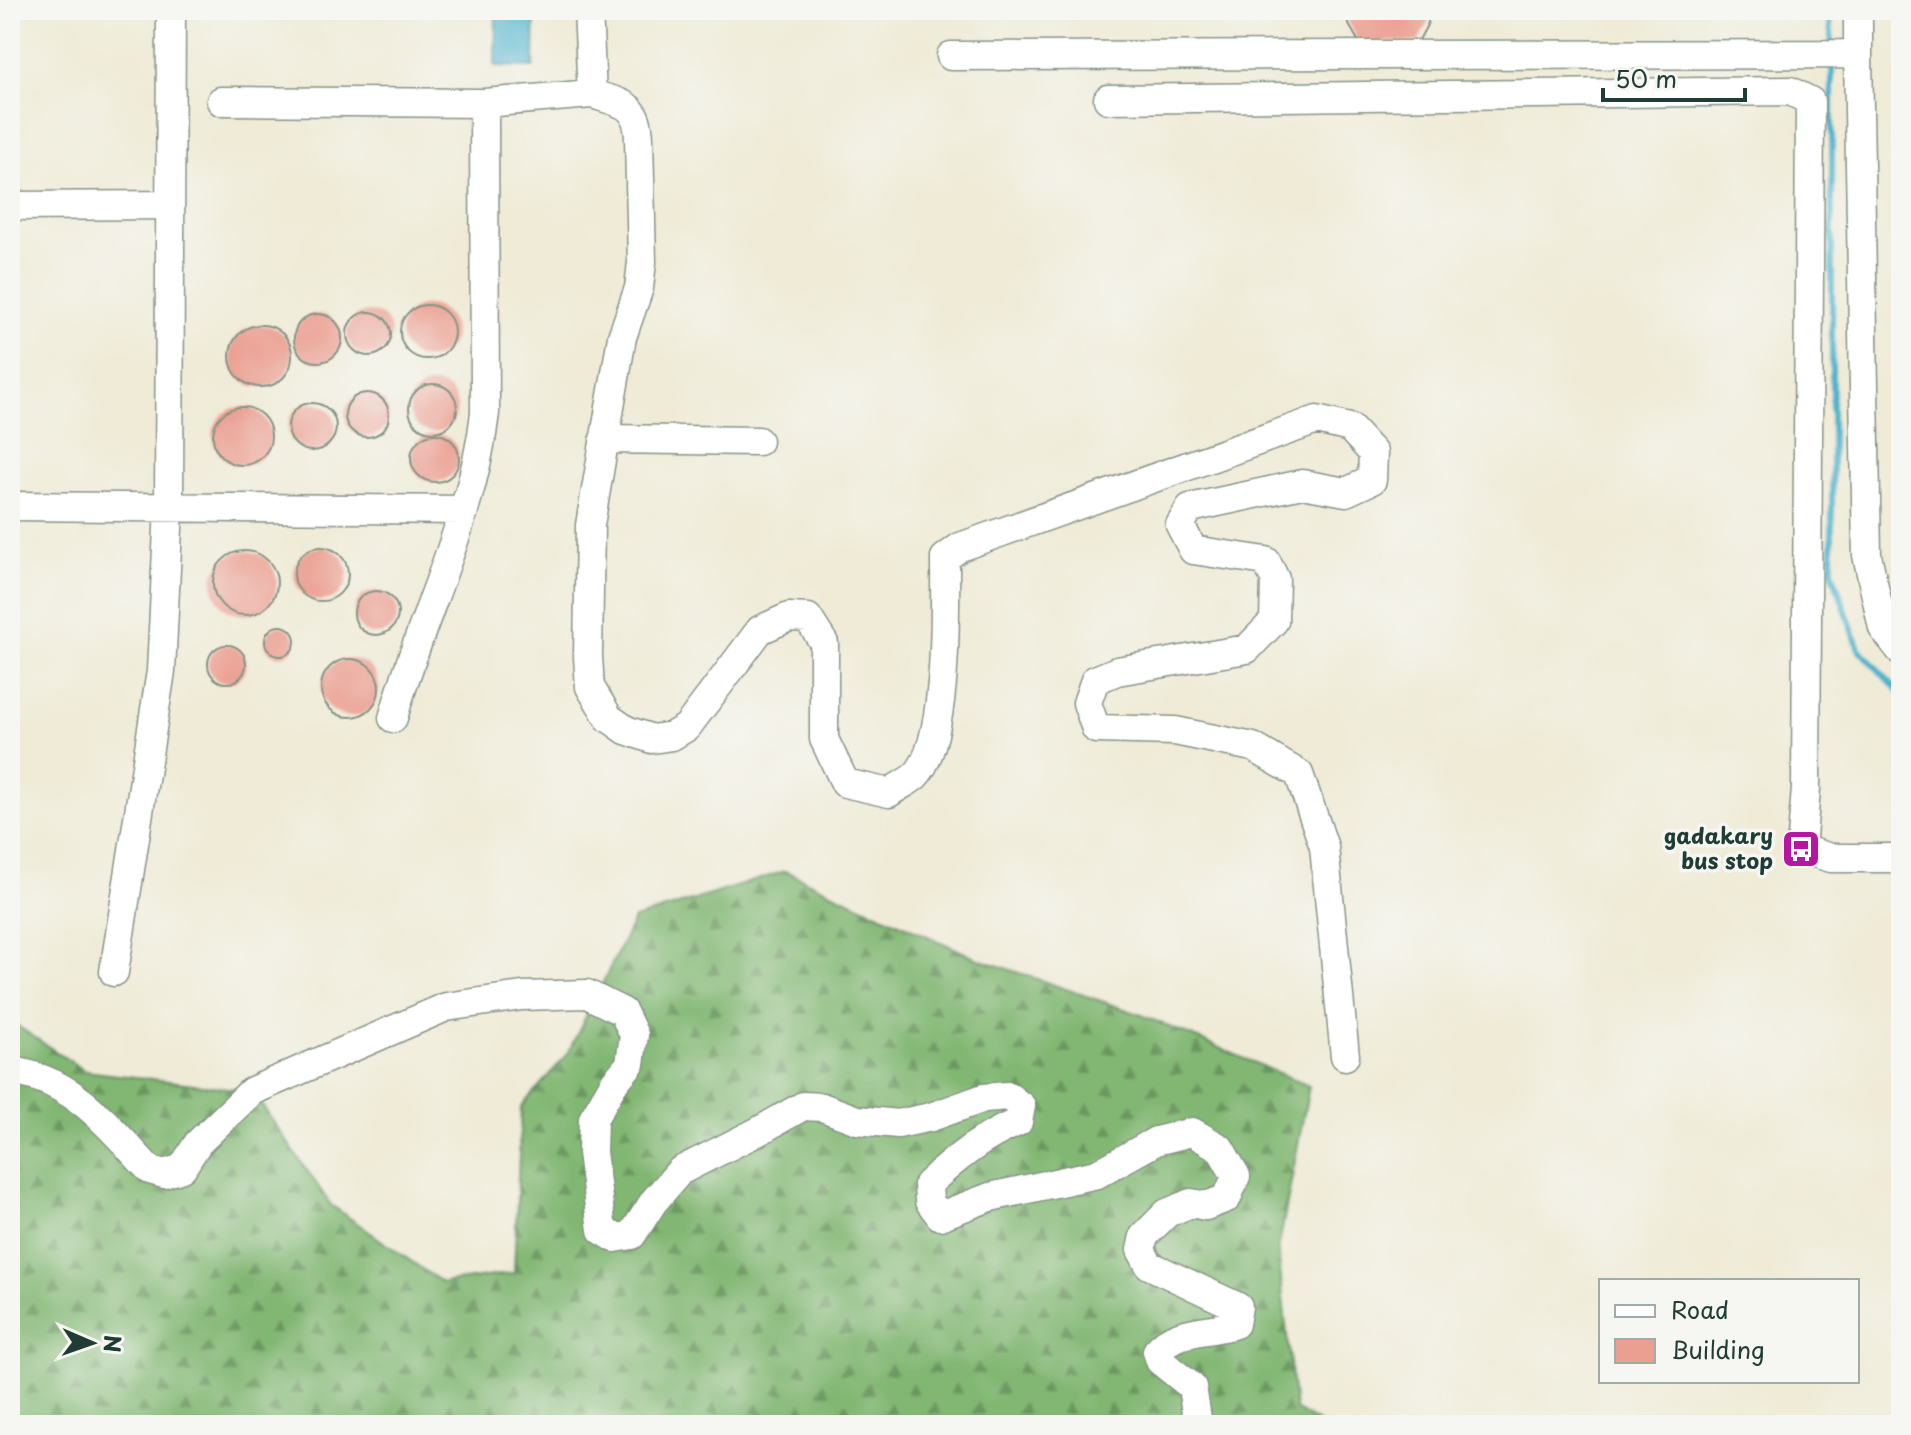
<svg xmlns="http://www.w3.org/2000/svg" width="1911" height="1435" viewBox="0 0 1911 1435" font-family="'Playpen Sans',sans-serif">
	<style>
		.forest { fill: url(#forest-firs); stroke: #507a54; stroke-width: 2 }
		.water { fill: #4db2cc; stroke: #367880; stroke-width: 2 }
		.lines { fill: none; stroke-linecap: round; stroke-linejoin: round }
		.stream { stroke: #4db2cc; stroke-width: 6 }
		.building { fill: #eb9f91 }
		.minor-casing { stroke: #879486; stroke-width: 31 }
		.minor { stroke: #fff; stroke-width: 28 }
		.labels { text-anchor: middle; stroke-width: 7; stroke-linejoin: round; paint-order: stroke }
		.poi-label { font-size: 22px; font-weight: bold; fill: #1f3d34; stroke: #f6f6f2; text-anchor: end }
	</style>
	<defs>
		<pattern id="forest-firs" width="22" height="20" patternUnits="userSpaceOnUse" patternTransform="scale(2)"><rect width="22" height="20" fill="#82b773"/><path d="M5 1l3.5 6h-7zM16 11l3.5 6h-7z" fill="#6a965f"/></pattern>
	</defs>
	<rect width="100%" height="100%" fill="#f6f6f2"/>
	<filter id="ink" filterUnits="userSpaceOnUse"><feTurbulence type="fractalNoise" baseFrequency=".0125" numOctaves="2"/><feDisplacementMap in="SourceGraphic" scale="16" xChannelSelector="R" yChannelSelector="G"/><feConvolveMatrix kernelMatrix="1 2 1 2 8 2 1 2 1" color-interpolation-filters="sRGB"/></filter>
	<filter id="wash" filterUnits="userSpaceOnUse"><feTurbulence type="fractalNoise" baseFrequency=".006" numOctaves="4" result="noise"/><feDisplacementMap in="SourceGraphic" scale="32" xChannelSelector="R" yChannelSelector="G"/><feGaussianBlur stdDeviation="1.8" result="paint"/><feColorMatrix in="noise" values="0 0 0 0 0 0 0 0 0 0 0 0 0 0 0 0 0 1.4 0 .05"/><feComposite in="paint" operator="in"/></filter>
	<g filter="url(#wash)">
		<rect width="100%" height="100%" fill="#efebd7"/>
		<!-- forest -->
		<path class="forest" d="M785 871 976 958 1139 1014 1309 1086 1278 1251 1295 1409 1321 1425H10V1021L85 1071 252 1091 331 1205 442 1283 514 1273 521 1107 567 1055 634 919Z"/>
		<!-- water -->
		<path class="water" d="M496 10H535L534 67 495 66Z"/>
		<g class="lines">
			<!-- stream -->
			<path class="stream" d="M1829 10 1832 46
				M1832 67V571L1859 649 1901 694"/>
		</g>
		<g id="blocks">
			<!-- building -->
			<path class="building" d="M1347 10H1429L1428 23 1418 42H1359L1348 23Z
				M400 332a27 27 0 1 1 54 0a27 27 0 1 1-54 0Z
				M347 334a22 22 0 1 1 44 0a22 22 0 1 1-44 0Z
				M294 338a24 24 0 1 1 48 0a24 24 0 1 1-48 0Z
				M230 356a31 31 0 1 1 62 0a31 31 0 1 1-62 0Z
				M409 408a24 24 0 1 1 48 0a24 24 0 1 1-48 0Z
				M345 415a22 22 0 1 1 44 0a22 22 0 1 1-44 0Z
				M288 427a24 24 0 1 1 48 0a24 24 0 1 1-48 0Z
				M213 436a29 29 0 1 1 58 0a29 29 0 1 1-58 0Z
				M411 458a24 24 0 1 1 48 0a24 24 0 1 1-48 0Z
				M294 574a27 27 0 1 1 54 0a27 27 0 1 1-54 0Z
				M213 583a32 32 0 1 1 64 0a32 32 0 1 1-64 0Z
				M354 613a22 22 0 1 1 44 0a22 22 0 1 1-44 0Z
				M265 641a15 15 0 1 1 30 0a15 15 0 1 1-30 0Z
				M208 664a19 19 0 1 1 38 0a19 19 0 1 1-38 0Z
				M321 688a29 29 0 1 1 58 0a29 29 0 1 1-58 0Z"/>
		</g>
	</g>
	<g filter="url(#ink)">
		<use href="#blocks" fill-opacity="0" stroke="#879486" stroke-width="2"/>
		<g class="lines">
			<defs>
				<path id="minor" d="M588 10 592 94C623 104 638 103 639 139L642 262 639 288 622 337 590 525 588 657 590 687 609 718 626 730 652 739 672 736 687 727 760 630 789 617 808 618 824 643V739L845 783 889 793C897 787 908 782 915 776 949 744 945 605 945 558L960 547 1317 420 1350 428 1373 453 1372 480 1346 492 1302 484 1190 508 1180 525 1193 550 1266 561 1275 579 1274 621 1247 649 1117 671 1095 680 1087 703 1096 729 1175 731 1253 747 1299 774 1324 847 1345 1056
					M1858 10V54
					M951 56 1858 54 1867 555 1883 628 1901 651
					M1108 99 1790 91 1810 101 1806 789 1801 849 1831 858H1901
					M221 101 484 103 592 94
					M10 206 170 205
					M604 439 758 441
					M10 506 464 510
					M393 718C421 616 473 519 485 413L484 103
					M114 972 161 671 169 508 171 10
					M10 1071C74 1079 108 1126 150 1170L164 1174 182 1168 198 1143 252 1091 446 1007 522 996 587 994 623 1012 634 1035 630 1064 614 1083 593 1119 592 1152 602 1230 615 1238 632 1235 654 1201 680 1171 759 1131 803 1106 822 1107 857 1120 898 1124 931 1117 984 1098 1008 1096 1021 1106 1018 1122C983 1137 957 1157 928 1184L929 1201 940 1216 990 1197 1097 1174 1156 1141 1192 1132 1220 1148 1236 1176 1227 1198 1206 1206 1191 1203 1167 1213 1144 1236 1141 1250 1149 1265 1238 1307 1235 1324C1208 1333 1176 1328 1157 1351L1160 1361 1192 1387 1198 1425"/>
			</defs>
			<!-- minor casing -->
			<use href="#minor" class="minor-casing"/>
			<!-- minor -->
			<use href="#minor" class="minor"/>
		</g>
	</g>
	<!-- icons -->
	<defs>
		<symbol id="bus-square" viewBox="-11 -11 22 22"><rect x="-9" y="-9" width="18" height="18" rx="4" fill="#b5179e" stroke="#f6f6f2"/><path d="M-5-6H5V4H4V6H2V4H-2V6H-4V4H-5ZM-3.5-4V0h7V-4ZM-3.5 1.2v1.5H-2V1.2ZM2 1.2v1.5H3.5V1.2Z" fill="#fff"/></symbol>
	</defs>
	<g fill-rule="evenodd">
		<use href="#bus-square" x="1779" y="827" width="44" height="44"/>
	</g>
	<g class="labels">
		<!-- poi labels -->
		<g class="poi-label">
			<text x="1773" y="844">gadakary<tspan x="1773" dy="25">bus stop</tspan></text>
		</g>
	</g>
	<!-- margin -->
	<rect width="1911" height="1435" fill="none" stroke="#f6f6f2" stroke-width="40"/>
	<!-- legend -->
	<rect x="1599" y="1279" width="260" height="104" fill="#f6f6f2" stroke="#a0aca6" stroke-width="2"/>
	<rect x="1615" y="1305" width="40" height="12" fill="#ffffff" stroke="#a0aca6" stroke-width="2"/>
	<text x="1671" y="1319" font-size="24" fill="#1f3d34">Road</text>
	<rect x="1615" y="1339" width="40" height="24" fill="#eb9f91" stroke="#a0aca6" stroke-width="2"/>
	<text x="1671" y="1359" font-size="24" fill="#1f3d34">Building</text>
	<!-- north arrow -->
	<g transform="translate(92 1343) rotate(92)" stroke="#f6f6f2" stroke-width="6" paint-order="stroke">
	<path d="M0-6L14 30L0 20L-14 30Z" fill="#1f3d34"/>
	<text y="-12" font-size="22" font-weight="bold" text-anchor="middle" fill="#1f3d34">N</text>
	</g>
	<!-- scale -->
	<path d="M1603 88v12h142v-12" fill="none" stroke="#1f3d34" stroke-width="4"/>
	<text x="1615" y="88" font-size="24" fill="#1f3d34" stroke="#f6f6f2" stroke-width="6" paint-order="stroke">50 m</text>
</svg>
